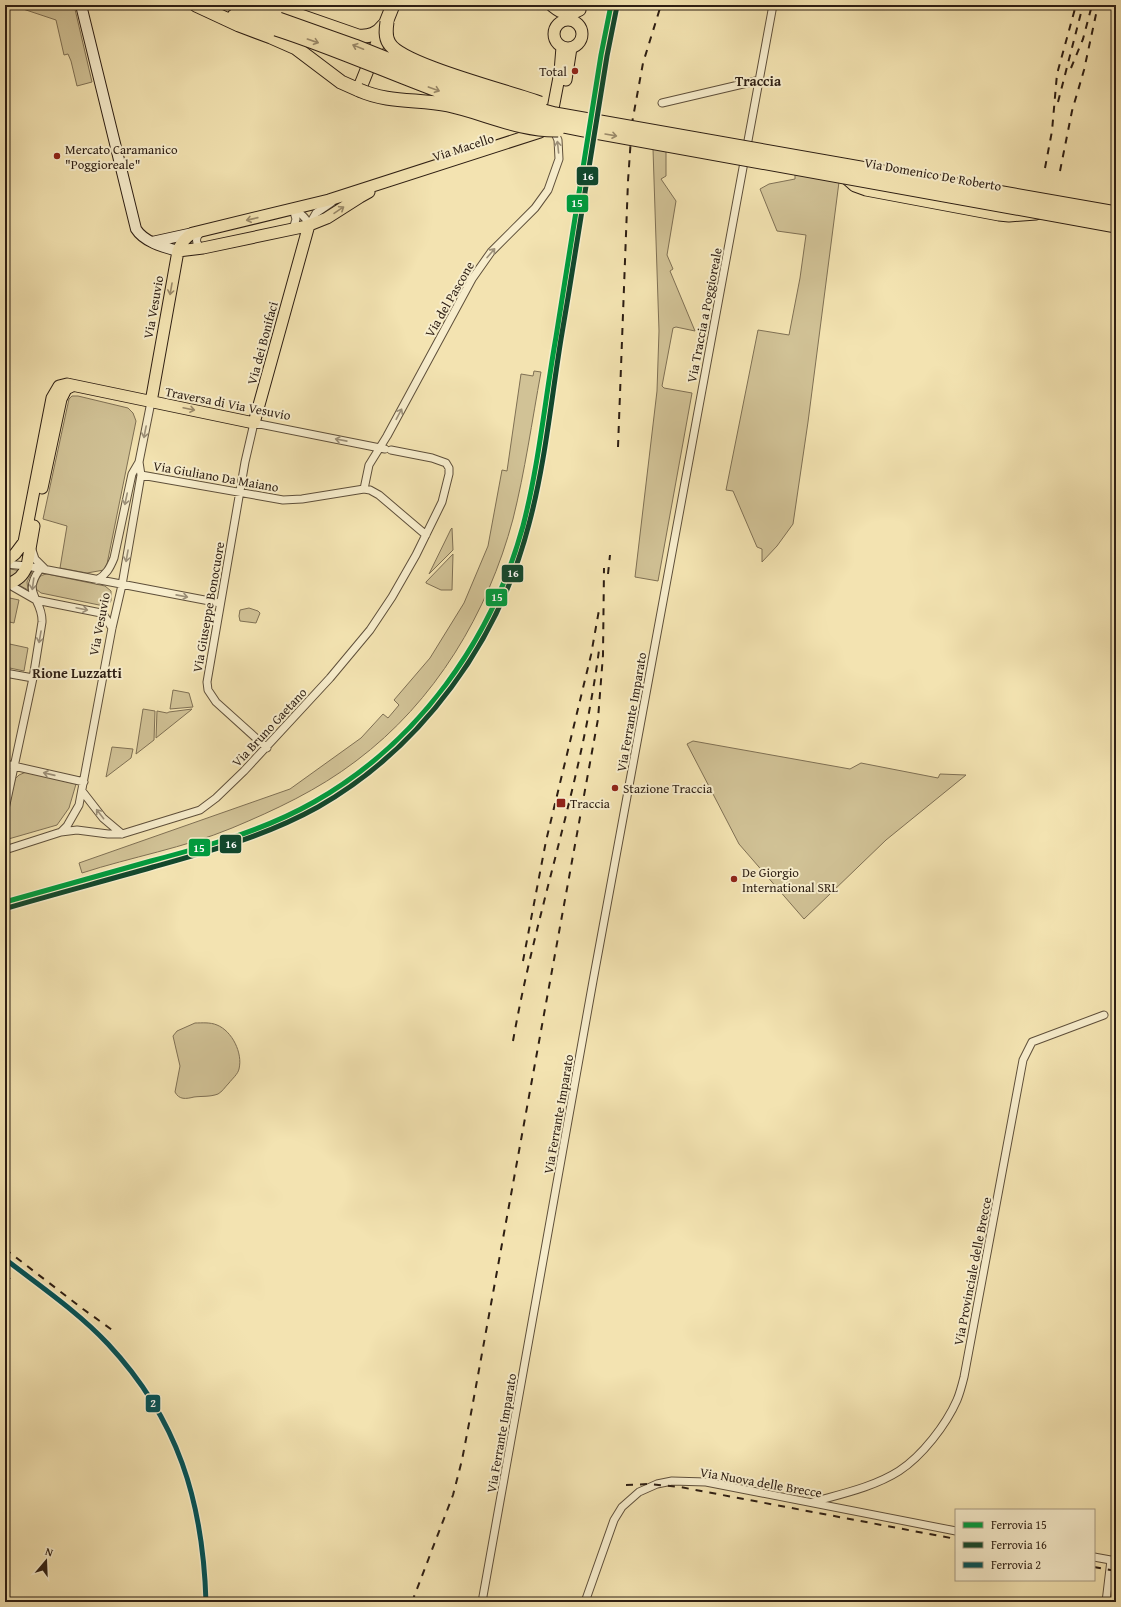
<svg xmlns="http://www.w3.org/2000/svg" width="1121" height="1607" viewBox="0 0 1121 1607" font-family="'Gentium Book Plus',serif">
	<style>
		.green { fill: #d1c296; stroke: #7f7054 }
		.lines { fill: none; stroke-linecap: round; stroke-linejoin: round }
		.street-casing { stroke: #5e4f3a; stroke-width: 9 }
		.secondary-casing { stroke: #2d1e13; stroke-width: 12 }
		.primary-casing { stroke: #2d1e13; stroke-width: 13 }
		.highway-casing { stroke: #2d1e13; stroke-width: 15 }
		.street { stroke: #f7edcc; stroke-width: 7 }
		.secondary { stroke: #f7edcc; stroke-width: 10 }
		.primary { stroke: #f3e3b1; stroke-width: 11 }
		.highway { stroke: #f3e3b1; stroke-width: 13 }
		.rail { stroke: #2d1e13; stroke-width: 2; stroke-dasharray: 7 7; stroke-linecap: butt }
		.highway-bridge-casing { stroke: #2d1e13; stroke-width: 15; stroke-linecap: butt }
		.highway-bridge { stroke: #f3e3b1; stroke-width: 13 }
		.rail-1-casing { stroke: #f7edcc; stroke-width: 8 }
		.rail-2-casing { stroke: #f7edcc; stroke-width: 8 }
		.rail-3-casing { stroke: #f7edcc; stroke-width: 8 }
		.rail-1 { stroke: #009b3e; stroke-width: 5 }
		.rail-2 { stroke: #11472c; stroke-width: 5 }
		.rail-3 { stroke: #025257; stroke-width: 5 }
		.oneway { stroke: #9a8a6a }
		.oneway2 { stroke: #9c9079 }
		.poi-dot { fill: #8f2418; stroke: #f7edcc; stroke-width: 1.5 }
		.labels { text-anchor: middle; stroke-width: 4; stroke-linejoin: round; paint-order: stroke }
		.poi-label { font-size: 13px; fill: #2d1e13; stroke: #f7edcc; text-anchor: start }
		.street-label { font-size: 13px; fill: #2d1e13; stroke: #f7edcc }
		.neighbourhood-label { font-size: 14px; font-weight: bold; fill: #2d1e13; stroke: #f7edcc }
		.line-badge { stroke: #f7edcc; stroke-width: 1.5 }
		.badge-label { font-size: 11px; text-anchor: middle; font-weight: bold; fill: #fff }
	</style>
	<rect width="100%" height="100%" fill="#f3e3b1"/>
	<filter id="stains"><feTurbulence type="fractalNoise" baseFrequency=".005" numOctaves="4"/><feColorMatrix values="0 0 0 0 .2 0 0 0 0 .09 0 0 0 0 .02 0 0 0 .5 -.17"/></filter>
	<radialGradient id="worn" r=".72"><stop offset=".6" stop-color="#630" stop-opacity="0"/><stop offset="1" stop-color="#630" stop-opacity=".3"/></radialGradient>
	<!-- green -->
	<path class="green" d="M11 5H74L92 82 77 86 71 61 68 54 64 55 56 20Z
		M653 149 666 150V176L661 179 676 201 667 255 673 269 670 271 695 331 676 327 673 328 662 386 664 388 692 393 658 581 635 577 657 391 659 331Z
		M795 174 839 182 808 422 793 524 777 546 762 562V549L757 547 733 491 726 490 758 330 789 335 800 278 806 235 777 231 760 189 769 184 795 179Z
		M534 371 541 372C532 421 525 471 513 519 488 613 435 702 356 761 318 790 275 810 232 828 184 848 131 857 82 873L79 863 290 789 361 738 383 714 388 718 399 705 394 700 430 658 464 603 488 546 502 470 507 471 521 374 533 376Z
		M72 396H78L128 408 133 413 136 421 107 564 104 570 87 573 60 568 67 526 43 519 69 399Z
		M452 528 453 550 429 574 451 529Z
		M453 554 452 590H441L426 583V582Z
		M5 568 21 571 9 579 5 577Z
		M29 571 32 572 27 582 28 590 17 584Z
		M47 574 105 586 111 591V601L108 605 104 606 41 593 36 589C33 581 39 575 47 574Z
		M5 597 19 600 14 623 5 621Z
		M249 608 258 611 260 613 256 623 240 621 239 616 240 610Z
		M5 643 28 648 24 671 5 667Z
		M173 690 189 693 193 707 170 709Z
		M143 709 155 711 154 740 136 754Z
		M192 709 191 710 156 738 157 711 167 713 169 712Z
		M693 741 850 769 861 763 938 778 940 774 966 775 886 840 804 919 739 844 687 744Z
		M112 747 133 749 131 758 106 777Z
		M26 772 76 784 69 808 57 825 5 840V826L15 779 19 775Z
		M195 1023C202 1023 210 1022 217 1025 232 1031 243 1053 239 1069 238 1074 232 1079 229 1083 225 1087 222 1092 218 1094 210 1097 202 1096 194 1097 186 1099 179 1100 175 1092L180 1066 173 1036 177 1031Z"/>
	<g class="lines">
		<defs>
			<path id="street" d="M662 103 760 80
				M290 210C300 212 305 216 309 225
				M309 225 316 213 332 202
				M289 230 294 226 296 219 294 212 291 210
				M202 231C195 237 194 244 203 248
				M141 475 283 500 302 499 364 489 370 490 379 495 426 535
				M364 489 369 465 387 436 472 279 491 252 535 208 548 190 559 159 558 140 554 131
				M32 550 35 559 45 569
				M5 564 27 566 220 603
				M97 580C106 575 110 568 114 558L132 474 139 462 151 402
				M8 584 36 600 101 613 105 617 112 628
				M5 673 33 678
				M267 748 216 702 208 690 207 682 245 462 254 423 385 449
				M5 764 84 782
				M82 791 103 818 122 834
				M5 809 33 678 42 622C43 598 21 595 40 569
				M61 832 77 830 108 834H122L200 810 216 798 244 771 330 678 370 630 392 597 416 555 442 502 449 474V468L446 463 432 458 391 450
				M5 850 61 832 67 826 79 805 112 628 122 585 141 475 139 462
				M813 1502C841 1494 874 1487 899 1471 922 1456 946 1425 957 1400 960 1393 962 1385 964 1377L1023 1060 1032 1042 1104 1015
				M1094 1557 1116 1561
				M482 1602 593 981 773 5
				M585 1602 614 1520 622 1507 639 1492 657 1484 672 1481 706 1482 956 1531
				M1106 1602 1111 1560"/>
			<path id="secondary" d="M81 5 136 229C144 242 163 247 178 251
				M152 242 193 233"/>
			<path id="primary" d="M552 6C563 15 568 16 580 10
				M554 34a14 14 0 1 1 28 0a14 14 0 1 1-28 0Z
				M566 80 571 48
				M178 251 203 248 307 226 327 218 360 197 369 192
				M151 402 178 251C181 243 186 237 193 233L329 200 540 132 545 129 551 119 560 72 562 47
				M42 488 61 399 66 389 72 386
				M5 562 15 554 24 542 52 398 59 386 67 384 254 423 309 225
				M5 582 8 584C18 580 23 576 27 566L34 526"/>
			<path id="highway" d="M196 5 239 25 271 37 296 48 341 82 359 90 393 5
				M235 5 279 19
				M269 5 358 36C370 37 377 34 384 25
				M234 16 276 29
				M846 177 855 185 866 189 999 214 1009 215 1036 213"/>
		</defs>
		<!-- street casing -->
		<use href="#street" class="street-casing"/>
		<!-- secondary casing -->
		<use href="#secondary" class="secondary-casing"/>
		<!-- primary casing -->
		<use href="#primary" class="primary-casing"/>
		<!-- highway casing -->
		<use href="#highway" class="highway-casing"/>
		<!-- street -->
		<use href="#street" class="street"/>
		<!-- secondary -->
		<use href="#secondary" class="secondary"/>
		<!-- primary -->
		<use href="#primary" class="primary"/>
		<!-- highway -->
		<use href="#highway" class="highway"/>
		<!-- rail -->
		<path class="rail" d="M1071 68 1083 39 1092 5
			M1058 102 1083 5
			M1045 168 1052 131 1057 74 1076 5
			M1060 171 1072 111 1084 70 1098 5
			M618 447 628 181 632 123 643 63 661 5
			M608 574 610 555
			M523 961 546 841 591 655 599 610
			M513 1041C536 910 582 782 599 650
			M5 1249 83 1309 115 1332
			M5 1275 10 1279
			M626 1485 649 1484 680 1487 956 1539
			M1094 1567 1116 1571
			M412 1602 453 1495 462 1460 472 1408 598 719 603 655 604 568"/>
		<defs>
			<path id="highway-bridge" d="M279 19 355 46 437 79 491 97 555 114 1116 213
				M387 22C386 29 385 37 389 43 401 65 511 92 540 103
				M276 29C335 48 392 74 450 95 493 110 538 121 583 130L1116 226
				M359 90C388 103 418 99 448 105 485 113 520 131 558 130"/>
		</defs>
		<!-- highway-bridge casing -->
		<use href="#highway-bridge" class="highway-bridge-casing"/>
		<!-- highway-bridge -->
		<use href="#highway-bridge" class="highway-bridge"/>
		<defs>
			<path id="rail-1" d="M5 902C54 888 102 875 151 861 207 846 263 831 314 802 418 743 492 640 523 526 539 464 545 399 556 337 571 243 586 149 601 55L611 5"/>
			<path id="rail-2" d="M7 908C55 894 104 881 153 867 210 851 266 836 318 807 423 747 499 641 529 524 545 464 551 401 561 339 577 245 592 151 607 56L617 6"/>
			<path id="rail-3" d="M5 1259C40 1286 78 1312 108 1344 178 1419 203 1501 206 1602"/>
		</defs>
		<!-- rail-1 casing -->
		<use href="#rail-1" class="rail-1-casing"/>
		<!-- rail-2 casing -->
		<use href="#rail-2" class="rail-2-casing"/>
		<!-- rail-3 casing -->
		<use href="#rail-3" class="rail-3-casing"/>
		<!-- rail-1 -->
		<use href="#rail-1" class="rail-1"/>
		<!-- rail-2 -->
		<use href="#rail-2" class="rail-2"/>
		<!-- rail-3 -->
		<use href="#rail-3" class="rail-3"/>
	</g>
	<!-- one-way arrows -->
	<defs><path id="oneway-shaft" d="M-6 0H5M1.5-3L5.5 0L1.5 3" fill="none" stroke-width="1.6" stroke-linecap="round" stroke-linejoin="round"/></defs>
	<g class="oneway">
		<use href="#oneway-shaft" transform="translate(313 41) rotate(19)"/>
		<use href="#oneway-shaft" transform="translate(358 47) rotate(-158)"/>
		<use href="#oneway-shaft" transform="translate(434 89) rotate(20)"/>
		<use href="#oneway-shaft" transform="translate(611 135) rotate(10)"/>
		<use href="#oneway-shaft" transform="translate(339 210) rotate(-34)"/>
		<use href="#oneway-shaft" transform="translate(252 219) rotate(167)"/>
		<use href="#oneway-shaft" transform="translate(171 289) rotate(100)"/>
		<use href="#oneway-shaft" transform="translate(189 409) rotate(12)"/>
	</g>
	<g class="oneway2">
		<use href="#oneway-shaft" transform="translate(558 147) rotate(-96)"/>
		<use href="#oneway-shaft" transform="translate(491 253) rotate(-49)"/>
		<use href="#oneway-shaft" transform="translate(399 414) rotate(-62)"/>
		<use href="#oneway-shaft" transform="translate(145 432) rotate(101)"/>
		<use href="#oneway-shaft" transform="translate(341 440) rotate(-169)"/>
		<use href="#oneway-shaft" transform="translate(126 499) rotate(102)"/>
		<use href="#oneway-shaft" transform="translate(127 556) rotate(100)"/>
		<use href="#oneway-shaft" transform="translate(33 584) rotate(98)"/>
		<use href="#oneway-shaft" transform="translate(182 596) rotate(11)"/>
		<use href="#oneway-shaft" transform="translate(82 609) rotate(12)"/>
		<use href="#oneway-shaft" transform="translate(40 637) rotate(100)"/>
		<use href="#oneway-shaft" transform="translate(49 774) rotate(-167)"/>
		<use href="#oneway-shaft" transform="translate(100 814) rotate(-128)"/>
	</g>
	<!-- markers -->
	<g class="poi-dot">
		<circle cx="575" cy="71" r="4"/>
		<circle cx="57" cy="156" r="4"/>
		<circle cx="615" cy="788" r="4"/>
		<rect x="556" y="798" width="10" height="10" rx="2"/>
		<circle cx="734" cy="879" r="4"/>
	</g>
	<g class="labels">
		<!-- poi labels -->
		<g class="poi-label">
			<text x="567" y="76" text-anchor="end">Total</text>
			<text x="65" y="154">Mercato Caramanico<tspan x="65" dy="15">"Poggioreale"</tspan></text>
			<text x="623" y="793">Stazione Traccia</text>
			<text x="570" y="808">Traccia</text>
			<text x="742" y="877">De Giorgio<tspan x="742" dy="15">International SRL</tspan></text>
		</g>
		<!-- street labels -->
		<g class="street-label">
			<text transform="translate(463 147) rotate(-18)" y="5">Via Macello</text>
			<text transform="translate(933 174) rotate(10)" y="5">Via Domenico De Roberto</text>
			<text transform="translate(449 299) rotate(-60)" y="5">Via del Pascone</text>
			<text transform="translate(153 307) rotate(-80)" y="5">Via Vesuvio</text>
			<text transform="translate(704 315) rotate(-79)" y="5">Via Traccia a Poggioreale</text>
			<text transform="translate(262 343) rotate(-75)" y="5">Via dei Bonifaci</text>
			<text transform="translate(228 403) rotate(11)" y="5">Traversa di Via Vesuvio</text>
			<text transform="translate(216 476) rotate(10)" y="5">Via Giuliano Da Maiano</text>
			<text transform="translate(208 607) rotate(-80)" y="5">Via Giuseppe Bonocuore</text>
			<text transform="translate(99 624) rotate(-79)" y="5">Via Vesuvio</text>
			<text transform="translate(631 712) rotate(-80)" y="5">Via Ferrante Imparato</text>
			<text transform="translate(269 727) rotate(-47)" y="5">Via Bruno Gaetano</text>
			<text transform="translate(558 1114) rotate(-80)" y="5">Via Ferrante Imparato</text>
			<text transform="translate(972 1271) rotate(-79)" y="5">Via Provinciale delle Brecce</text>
			<text transform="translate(501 1433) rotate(-80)" y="5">Via Ferrante Imparato</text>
			<text transform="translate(761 1482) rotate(10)" y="5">Via Nuova delle Brecce</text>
		</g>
		<!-- neighbourhood labels -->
		<g class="neighbourhood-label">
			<text x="758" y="86">Traccia</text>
			<text x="77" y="678">Rione Luzzatti</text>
		</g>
	</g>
	<g class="line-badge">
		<rect x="576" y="166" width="23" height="20" rx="4" fill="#11472c"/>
		<rect x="566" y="194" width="23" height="19" rx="4" fill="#009b3e"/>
		<rect x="501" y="564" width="23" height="19" rx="4" fill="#11472c"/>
		<rect x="485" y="588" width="23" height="19" rx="4" fill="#009b3e"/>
		<rect x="219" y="834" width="23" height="20" rx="4" fill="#11472c"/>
		<rect x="188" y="838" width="23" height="19" rx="4" fill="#009b3e"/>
		<rect x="145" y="1394" width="16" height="19" rx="4" fill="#025257"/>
	</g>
	<g class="badge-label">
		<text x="588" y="180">16</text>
		<text x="577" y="207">15</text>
		<text x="513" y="577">16</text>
		<text x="497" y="601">15</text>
		<text x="231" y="848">16</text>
		<text x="199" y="852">15</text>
		<text x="153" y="1407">2</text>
	</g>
	<!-- margin -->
	<rect width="1121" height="1607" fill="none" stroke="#f3e3b1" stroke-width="20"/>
	<rect x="6" y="6" width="1109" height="1595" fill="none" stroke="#2d1e13" stroke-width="2"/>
	<rect x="10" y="10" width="1101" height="1587" fill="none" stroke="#2d1e13"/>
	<!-- legend -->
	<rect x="955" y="1509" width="140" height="72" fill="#f7edcc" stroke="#a69a82"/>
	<rect x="963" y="1522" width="20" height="6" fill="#009b3e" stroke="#a69a82"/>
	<text x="991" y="1529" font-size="12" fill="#2d1e13">Ferrovia 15</text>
	<rect x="963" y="1542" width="20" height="6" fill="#11472c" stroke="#a69a82"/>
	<text x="991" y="1549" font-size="12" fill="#2d1e13">Ferrovia 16</text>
	<rect x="963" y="1562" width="20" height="6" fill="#025257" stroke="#a69a82"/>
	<text x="991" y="1569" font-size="12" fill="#2d1e13">Ferrovia 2</text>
	<!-- north arrow -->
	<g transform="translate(46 1561) rotate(19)" stroke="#f7edcc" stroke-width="3" paint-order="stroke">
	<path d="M0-3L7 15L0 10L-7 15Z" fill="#2d1e13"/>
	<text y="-6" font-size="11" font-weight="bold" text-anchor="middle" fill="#2d1e13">N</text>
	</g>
	<rect width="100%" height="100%" filter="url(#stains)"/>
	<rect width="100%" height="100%" fill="url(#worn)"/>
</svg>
